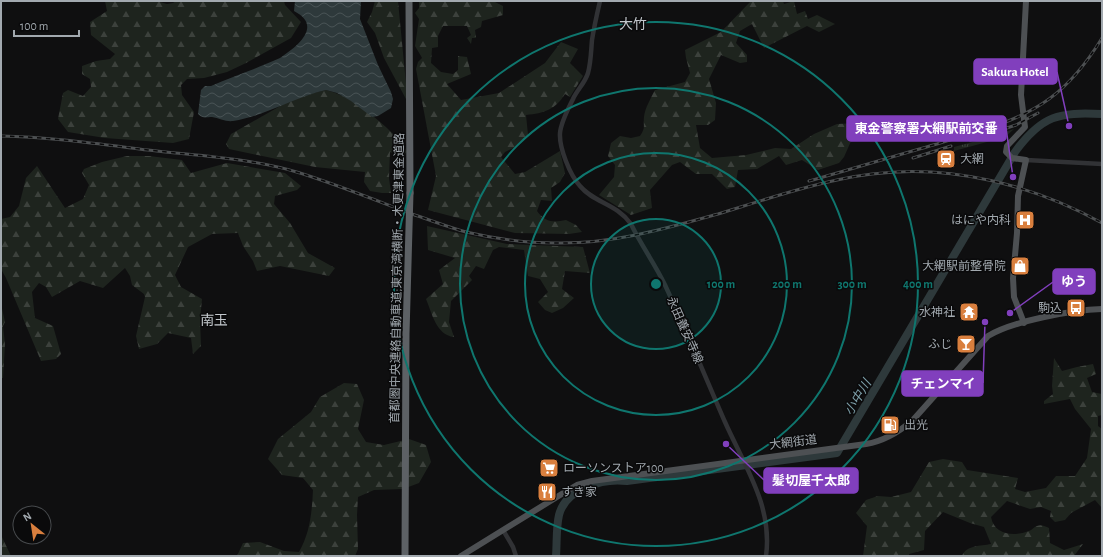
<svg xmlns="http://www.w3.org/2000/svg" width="1103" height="557" viewBox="0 0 1103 557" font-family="'Alegreya Sans','Noto Sans JP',sans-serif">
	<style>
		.grass { fill: url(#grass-tufts) }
		.forest { fill: url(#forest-firs) }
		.water { fill: url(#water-waves) }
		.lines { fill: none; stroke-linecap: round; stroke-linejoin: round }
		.river { stroke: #2e393b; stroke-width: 8 }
		.minor { stroke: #313235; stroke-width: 4.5 }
		.major { stroke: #4d5053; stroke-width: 6 }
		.highway { stroke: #5d6165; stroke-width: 7 }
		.rail-casing { stroke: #4c4f51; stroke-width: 3 }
		.rail { stroke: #0a0a0b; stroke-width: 1.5; stroke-dasharray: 4.5; stroke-linecap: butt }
		.highway-bridge { stroke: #5d6165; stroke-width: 7 }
		.ring { fill: none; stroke: #0f766e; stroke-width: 2 }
		.labels { text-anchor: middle; stroke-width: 3; stroke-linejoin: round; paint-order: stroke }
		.poi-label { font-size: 12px; fill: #a2a9af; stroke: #0a0a0b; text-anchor: end }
		.street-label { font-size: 12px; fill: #a2a9af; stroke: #0a0a0b }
		.water-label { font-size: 13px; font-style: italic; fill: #7c9da7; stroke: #0a0a0b }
		.quarter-label { font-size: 14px; fill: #c2c7cc; stroke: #0a0a0b }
		.centre { fill: #0f766e; stroke: #0a0a0b; stroke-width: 2 }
		.ring-label { font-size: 12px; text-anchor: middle; font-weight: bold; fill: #0f766e; stroke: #0a0a0b; stroke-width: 3; stroke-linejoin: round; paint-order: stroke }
		.leader { fill: none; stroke: #813fbd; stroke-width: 1.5 }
		.callout-dot { fill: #813fbd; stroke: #0a0a0b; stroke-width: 1.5 }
		.callout { fill: #813fbd; stroke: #813fbd; stroke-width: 1.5 }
		.callout-label { font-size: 13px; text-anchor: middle; font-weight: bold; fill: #fff }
	</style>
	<defs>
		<pattern id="grass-tufts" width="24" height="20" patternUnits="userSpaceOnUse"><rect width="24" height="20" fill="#1e241e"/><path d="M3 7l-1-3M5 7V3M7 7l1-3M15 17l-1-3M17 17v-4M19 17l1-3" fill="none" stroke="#3c413c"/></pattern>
		<pattern id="forest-firs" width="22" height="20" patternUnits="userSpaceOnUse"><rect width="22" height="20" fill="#1e241e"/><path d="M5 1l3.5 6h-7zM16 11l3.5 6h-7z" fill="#3c413c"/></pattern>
		<pattern id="water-waves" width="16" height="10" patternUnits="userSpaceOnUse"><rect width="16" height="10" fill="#2e393b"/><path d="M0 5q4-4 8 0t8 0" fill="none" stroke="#495355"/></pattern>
	</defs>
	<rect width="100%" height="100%" fill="#0f0f10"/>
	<!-- grass -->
	<path class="grass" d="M1014 129 1005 137 954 151V147L980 140Z"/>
	<!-- forest -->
	<path class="forest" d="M105 1H156L167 4 173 3 176 1H284L285 5 301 22 291 38 246 63 227 72 204 78 187 79 181 85 182 95 194 112 189 139 173 143 105 138 68 132 58 119 63 93 68 90 83 96 91 87 90 79 82 74V66L96 61 110 59 115 54 91 35 90 22 107 11Z
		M375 1H398L406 84V99L384 58 375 33 367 22 372 12Z
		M419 1H493L503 6V15L482 21 481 27 475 30 476 38H472L471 44 467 38 471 35 467 26H443L438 36V47L432 48 431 63 441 72 453 74 458 70V56L467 57 471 74 447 84 461 100 499 93 545 63 561 42 578 49 570 63 583 76 570 97 565 94C555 110 544 113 526 115L528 135 519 145 505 152 501 157 515 174 525 172 560 151 565 173 560 182 551 188 552 201 541 200 537 211C545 222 553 223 566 220L576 225 582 232 569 234 515 233 428 210 436 176 416 69 418 62 422 58 421 56 415 46 419 19 415 13 419 8Z
		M751 1H783L784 4 794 1 797 14 805 11 808 19 817 15 835 24 819 32 807 26 764 48 752 24 740 31 736 43 747 55V62L740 63 721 55 709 79 716 103 715 120 708 125H696L700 148 712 158 746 155 775 148 791 149 814 134 837 124 859 123 844 157 839 163 818 170 802 160 786 165 779 156 757 169 738 170 735 187 727 189 712 174H696L680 162 672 165 650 190 652 208 631 215 599 195 614 177 615 165 608 156 611 143 620 136 631 138 640 136C646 127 643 127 644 117 645 108 651 98 655 90L685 82 690 73 686 58 685 50 721 32Z
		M326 90C350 96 369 112 387 128 395 136 403 142 407 152L401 156 390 152 389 178 391 193H382L370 191 364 182 365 172 315 167 229 149 226 144 231 134 296 97Z
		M127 156H149L182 160 191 173 227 163 285 173 301 186 297 190 275 196 274 204 290 223 308 253 335 268 329 276 280 266 257 271 253 261 243 246 238 233 212 234 188 247 175 275 181 287 202 299 200 320 201 346 193 354 191 338 168 333 157 344 139 349 136 336 145 297 144 294 132 285 130 276 125 268 103 288 80 281 52 297 46 287 39 283 32 292 35 318 53 326 61 354 56 359 41 361 6 278 1 269V219L10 217 19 206 26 178 37 166 65 208 83 199 89 185 82 173 84 169 102 162Z
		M427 226 507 244 583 247 590 273 565 271 562 289 574 298 563 308 552 313 545 310 538 302 548 292 540 279 528 276 524 250 499 247 493 250 484 269 476 266 469 276 472 280 451 301 449 322 454 337C436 335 432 313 426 299L443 284 439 270 455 258 428 250Z
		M1 304 5 322 3 326 5 344 3 378H1Z
		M1054 358 1062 371 1077 367 1093 364 1096 374 1087 378 1092 392 1102 394V415L1098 416V426L1102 429V508L1095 500 1071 513 1065 520 1055 522 1050 517 1051 511 1041 507 1030 509 1007 501 991 517C994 535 1014 537 1029 531 1032 530 1034 527 1037 526 1041 524 1045 526 1049 528L1050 543 1064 550 1083 544 1074 556H999L998 555 962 556C966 545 981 546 991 544L984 527 970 523 943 512 925 531 924 550 909 554V556H863L867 526 856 513 866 500 878 496 891 497 911 492 929 462 943 459 962 462 967 470 1018 478 1015 489 1025 492 1046 488 1056 476H1075L1087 458 1091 429 1075 409 1070 399 1044 404V401L1053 394 1052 386Z
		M344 383 357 384 364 400 358 429 366 442 384 445 409 439 426 445 431 462 419 483 403 489 374 490 358 497 357 515 358 549 355 556H237L243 543 260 542 284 551 299 552C310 533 312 512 313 490L303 478 282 475 268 459 278 439 311 412 320 397Z
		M1 535 11 556H1Z"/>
	<!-- water -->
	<path class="water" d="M295 1H361L360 19 378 65 391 92 393 99 391 108 378 116 372 117 351 101 337 93 326 90C295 97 265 116 233 121 226 122 219 118 212 117 206 117 203 119 198 114L201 90 205 86H211C225 80 240 74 254 69 262 65 272 62 280 58 298 46 323 26 294 11Z"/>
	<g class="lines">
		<!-- river -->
		<path class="river" d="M556 556C557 543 556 528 559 515 566 488 603 478 627 481L837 453 1015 152C1042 115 1059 112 1102 114"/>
		<!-- minor -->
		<path class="minor" d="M600 1C597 14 594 27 592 40 591 51 591 62 588 73 585 83 577 90 573 99 568 109 561 122 560 133 559 148 570 175 580 186 594 203 616 203 631 224 641 245 655 264 665 285 686 330 705 376 725 422 744 465 773 506 766 556
			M1026 160 1102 164
			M503 530 513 547 516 556"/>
		<!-- major -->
		<path class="major" d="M1024 323 1014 297 1013 278 1017 233 1018 196 1026 160 1012 158 1006 152 1007 146 1025 127 1021 95 1026 1
			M461 556 565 492 577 485 592 481 866 444C885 441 899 432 913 420L988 336C1013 321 1072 310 1102 309"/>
		<!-- highway -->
		<path class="highway" d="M409 1 410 193"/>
		<defs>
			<path id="rail" d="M1 136C50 137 99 144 148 150 199 156 251 158 300 173 338 185 375 200 412 214 430 220 448 227 466 232 496 239 526 243 556 243 613 244 664 229 718 214 767 199 822 180 872 174 951 164 1033 185 1102 223
				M970 140 1016 125 1038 113
				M913 158 951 146
				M809 181C852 169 894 156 937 144 975 132 1016 123 1049 99 1071 83 1088 61 1102 38"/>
		</defs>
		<!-- rail casing -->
		<use href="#rail" class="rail-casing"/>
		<!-- rail -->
		<use href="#rail" class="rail"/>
		<!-- highway-bridge -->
		<path class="highway-bridge" d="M405 556 406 334 410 193"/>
	</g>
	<!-- distance rings -->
	<circle cx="656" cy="284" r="65" fill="#0f766e" fill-opacity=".12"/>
	<g class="ring">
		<circle cx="656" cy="284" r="65"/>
		<circle cx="656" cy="284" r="131"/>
		<circle cx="656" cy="284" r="196"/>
		<circle cx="656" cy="284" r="262"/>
	</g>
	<!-- icons -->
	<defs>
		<symbol id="station-square" viewBox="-11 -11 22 22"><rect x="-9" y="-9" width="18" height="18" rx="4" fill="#d97f3e" stroke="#0a0a0b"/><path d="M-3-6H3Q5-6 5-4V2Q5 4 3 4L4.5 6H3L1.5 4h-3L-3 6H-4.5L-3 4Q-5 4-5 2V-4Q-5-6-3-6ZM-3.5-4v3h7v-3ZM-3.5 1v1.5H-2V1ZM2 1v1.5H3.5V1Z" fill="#fff"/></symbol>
		<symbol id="hospital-square" viewBox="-11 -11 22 22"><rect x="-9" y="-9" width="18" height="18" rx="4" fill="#d97f3e" stroke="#0a0a0b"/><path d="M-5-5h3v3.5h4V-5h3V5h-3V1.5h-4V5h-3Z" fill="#fff"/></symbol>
		<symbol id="shop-square" viewBox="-11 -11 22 22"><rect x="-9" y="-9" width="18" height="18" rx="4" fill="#d97f3e" stroke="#0a0a0b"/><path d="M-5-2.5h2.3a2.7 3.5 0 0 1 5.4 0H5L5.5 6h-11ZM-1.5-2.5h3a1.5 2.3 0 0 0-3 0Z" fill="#fff"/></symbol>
		<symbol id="bus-square" viewBox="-11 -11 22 22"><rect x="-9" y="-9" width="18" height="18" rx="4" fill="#d97f3e" stroke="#0a0a0b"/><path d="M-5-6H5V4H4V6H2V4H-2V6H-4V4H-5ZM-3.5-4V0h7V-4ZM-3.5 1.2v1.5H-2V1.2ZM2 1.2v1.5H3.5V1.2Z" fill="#fff"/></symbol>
		<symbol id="temple-square" viewBox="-11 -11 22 22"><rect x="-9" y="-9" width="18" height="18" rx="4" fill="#d97f3e" stroke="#0a0a0b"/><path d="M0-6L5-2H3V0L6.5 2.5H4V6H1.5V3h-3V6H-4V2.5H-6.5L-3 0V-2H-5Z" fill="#fff"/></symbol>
		<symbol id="bar-square" viewBox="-11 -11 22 22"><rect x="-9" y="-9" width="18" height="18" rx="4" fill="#d97f3e" stroke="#0a0a0b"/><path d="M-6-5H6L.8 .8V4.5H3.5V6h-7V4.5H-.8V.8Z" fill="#fff"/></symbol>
		<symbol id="fuel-square" viewBox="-11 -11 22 22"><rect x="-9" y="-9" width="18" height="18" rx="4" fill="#d97f3e" stroke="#0a0a0b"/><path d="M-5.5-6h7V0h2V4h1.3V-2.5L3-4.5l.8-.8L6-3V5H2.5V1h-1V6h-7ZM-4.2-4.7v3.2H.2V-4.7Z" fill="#fff"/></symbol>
		<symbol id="supermarket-square" viewBox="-11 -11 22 22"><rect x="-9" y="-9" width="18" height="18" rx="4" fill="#d97f3e" stroke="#0a0a0b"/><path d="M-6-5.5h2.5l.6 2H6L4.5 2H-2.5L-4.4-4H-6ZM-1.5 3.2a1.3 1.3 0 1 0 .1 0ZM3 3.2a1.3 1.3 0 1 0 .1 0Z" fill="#fff"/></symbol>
		<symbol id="restaurant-square" viewBox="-11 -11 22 22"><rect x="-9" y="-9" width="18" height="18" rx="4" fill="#d97f3e" stroke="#0a0a0b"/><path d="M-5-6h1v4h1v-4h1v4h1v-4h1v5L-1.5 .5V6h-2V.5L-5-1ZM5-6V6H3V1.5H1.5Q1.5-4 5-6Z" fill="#fff"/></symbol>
	</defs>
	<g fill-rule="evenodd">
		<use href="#station-square" x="935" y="148" width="22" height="22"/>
		<use href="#hospital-square" x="1014" y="209" width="22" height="22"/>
		<use href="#shop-square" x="1009" y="255" width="22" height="22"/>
		<use href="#bus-square" x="1065" y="297" width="22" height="22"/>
		<use href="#temple-square" x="958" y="301" width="22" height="22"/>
		<use href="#bar-square" x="955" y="333" width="22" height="22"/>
		<use href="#fuel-square" x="879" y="414" width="22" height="22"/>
		<use href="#supermarket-square" x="538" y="457" width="22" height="22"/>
		<use href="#restaurant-square" x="536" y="481" width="22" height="22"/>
	</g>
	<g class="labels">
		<!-- poi labels -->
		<g class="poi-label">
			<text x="960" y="163" text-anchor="start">大網</text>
			<text x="1011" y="224">はにや内科</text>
			<text x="1006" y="270">大網駅前整骨院</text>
			<text x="1062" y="312">駒込</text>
			<text x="955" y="316">水神社</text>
			<text x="952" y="348">ふじ</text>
			<text x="904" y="429" text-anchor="start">出光</text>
			<text x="563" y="472" text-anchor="start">ローソンストア100</text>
			<text x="561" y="496" text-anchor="start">すき家</text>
		</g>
		<!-- street labels -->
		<g class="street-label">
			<text transform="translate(397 278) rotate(-89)" y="4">首都圏中央連絡自動車道;東京湾横断・木更津東金道路</text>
			<text transform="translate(685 330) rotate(66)" y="4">永田養安寺線</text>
			<text transform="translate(793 442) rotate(-7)" y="4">大網街道</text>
		</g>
		<!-- water labels -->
		<g class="water-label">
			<text transform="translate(857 397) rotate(-59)" y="5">小中川</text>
		</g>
		<!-- quarter labels -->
		<g class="quarter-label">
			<text x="633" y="29">大竹</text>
			<text x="214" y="325">南玉</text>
		</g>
	</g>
	<circle cx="656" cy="284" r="6" class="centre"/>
	<g class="ring-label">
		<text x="721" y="288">100 m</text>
		<text x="787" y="288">200 m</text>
		<text x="852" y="288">300 m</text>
		<text x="918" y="288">400 m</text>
	</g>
	<!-- callouts -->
	<path class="leader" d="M1069 126L1057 72M1013 177L1006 128M1010 313L1053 282M985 322L983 383M726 444L764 480"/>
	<g class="callout-dot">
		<circle cx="1069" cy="126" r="4"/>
		<circle cx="1013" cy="177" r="4"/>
		<circle cx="1010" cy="313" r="4"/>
		<circle cx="985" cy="322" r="4"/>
		<circle cx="726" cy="444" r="4"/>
	</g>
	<g class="callout">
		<rect x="974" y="59" width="83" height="25" rx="4"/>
		<rect x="847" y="116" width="159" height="25" rx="4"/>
		<rect x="1053" y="269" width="42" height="25" rx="4"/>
		<rect x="902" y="371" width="81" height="25" rx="4"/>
		<rect x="764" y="468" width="94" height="25" rx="4"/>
	</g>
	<g class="callout-label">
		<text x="1015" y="76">Sakura Hotel</text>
		<text x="926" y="133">東金警察署大網駅前交番</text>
		<text x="1074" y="286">ゆう</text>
		<text x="943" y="388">チェンマイ</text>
		<text x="811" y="485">髪切屋千太郎</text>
	</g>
	<!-- border -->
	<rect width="1103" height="557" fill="none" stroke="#a2a9af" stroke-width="4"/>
	<!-- north arrow -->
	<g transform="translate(32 525) rotate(330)"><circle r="19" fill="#0a0a0b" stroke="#474a4d"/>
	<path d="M0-3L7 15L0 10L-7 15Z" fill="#d97f3e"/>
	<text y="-6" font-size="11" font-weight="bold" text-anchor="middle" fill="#a2a9af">N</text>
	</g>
	<!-- scale -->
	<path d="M14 30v6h65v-6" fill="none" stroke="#a2a9af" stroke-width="2"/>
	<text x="20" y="30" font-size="12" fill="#a2a9af" stroke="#0a0a0b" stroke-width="3" paint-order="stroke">100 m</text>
</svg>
